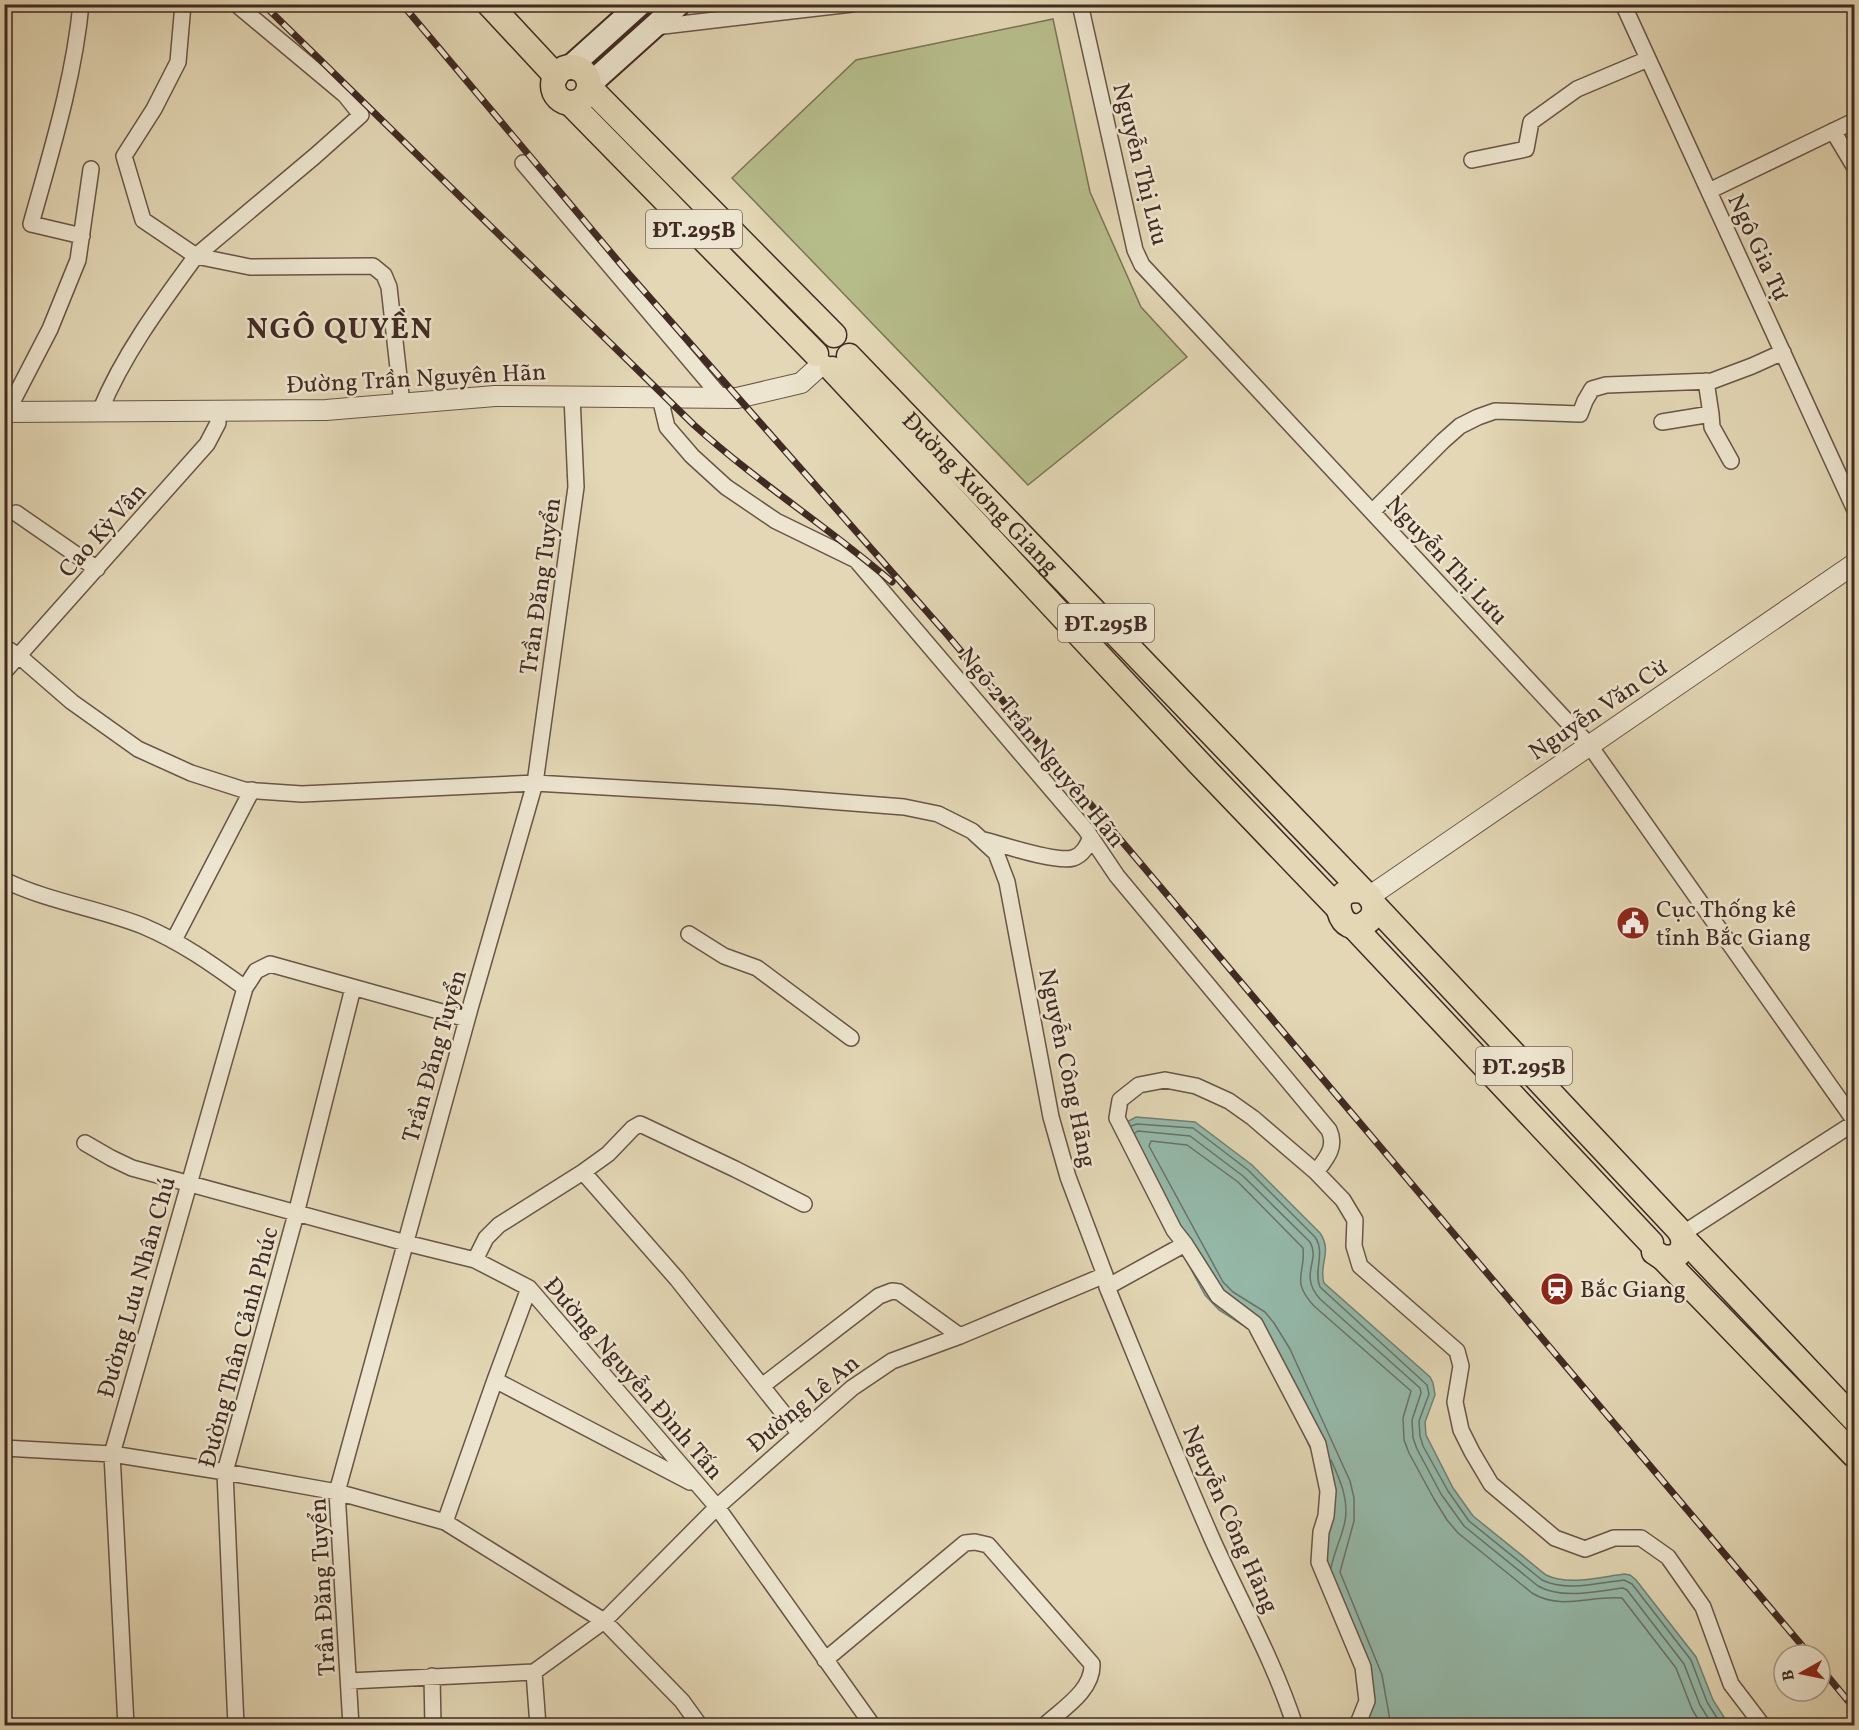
<svg xmlns="http://www.w3.org/2000/svg" width="1859" height="1730" viewBox="0 0 1859 1730" font-family="Vollkorn,serif">
	<style>
		.green { fill: #b6bd8b; stroke: #7b7457; stroke-width: 1.5 }
		.water { fill: #95baab; stroke: #738075; stroke-width: 1.5 }
		.lines { fill: none; stroke-linecap: round; stroke-linejoin: round }
		.shore { stroke: #6a7267; stroke-width: 1.5 }
		.minor-casing { stroke: #695548; stroke-width: 18 }
		.tertiary-casing { stroke: #695548; stroke-width: 22 }
		.secondary-casing { stroke: #402a23; stroke-width: 26 }
		.primary-casing { stroke: #402a23; stroke-width: 27 }
		.minor { stroke: #ede5cf; stroke-width: 15 }
		.tertiary { stroke: #ede5cf; stroke-width: 20 }
		.secondary { stroke: #ede5cf; stroke-width: 22 }
		.primary { stroke: #e3d7b5; stroke-width: 24 }
		.rail-casing { stroke: #402a23; stroke-width: 7 }
		.rail { stroke: #ede5cf; stroke-width: 4.5; stroke-dasharray: 14; stroke-linecap: butt }
		.labels { text-anchor: middle; stroke-width: 5; stroke-linejoin: round; paint-order: stroke }
		.shield { fill: #ede5cf; stroke: #746257; stroke-width: 1.5 }
		.shield-label { font-size: 22px; font-weight: bold; fill: #402a23 }
		.street-label { font-size: 24px; fill: #402a23; stroke: #ede5cf }
		.poi-label { font-size: 24px; fill: #402a23; stroke: #ede5cf; text-anchor: start }
		.district-label { font-size: 30px; font-weight: bold; letter-spacing: 1.5px; fill: #402a23; stroke: #ede5cf }
	</style>
	<rect width="100%" height="100%" fill="#e3d7b5"/>
	<filter id="stains"><feTurbulence type="fractalNoise" baseFrequency=".00333" numOctaves="4"/><feColorMatrix values="0 0 0 0 .2 0 0 0 0 .09 0 0 0 0 .02 0 0 0 .5 -.17"/></filter>
	<radialGradient id="worn" r=".72"><stop offset=".6" stop-color="#630" stop-opacity="0"/><stop offset="1" stop-color="#630" stop-opacity=".3"/></radialGradient>
	<!-- green -->
	<path class="green" d="M1053 19 1090 192 1141 307 1187 357 1028 485 732 178 856 60Z"/>
	<!-- water -->
	<path class="water" d="M1136 1117 1195 1122 1252 1165 1320 1233C1333 1252 1318 1265 1324 1283L1430 1377 1433 1383 1435 1395 1425 1422 1426 1435 1453 1488 1473 1516 1546 1575C1569 1586 1600 1577 1624 1574L1630 1575 1636 1580 1696 1657 1713 1700 1729 1725H1369L1361 1683 1321 1584 1329 1489 1269 1358 1249 1329 1219 1310 1205 1295 1121 1140 1125 1123Z"/>
	<g class="lines">
		<!-- shore -->
		<path class="shore" d="M1131 1126 1137 1124 1193 1128 1248 1170 1315 1237C1326 1253 1313 1270 1320 1287L1427 1385 1429 1394 1419 1421 1420 1436 1423 1446 1448 1491 1469 1521 1542 1580C1566 1592 1598 1583 1624 1580L1632 1584 1691 1660 1707 1702 1722 1726
			M1135 1133 1138 1131 1190 1136 1243 1176 1310 1242C1321 1261 1298 1274 1320 1299L1420 1388 1421 1393 1412 1420 1413 1438 1417 1449 1441 1494 1464 1526 1538 1586C1563 1600 1596 1591 1623 1588L1627 1590 1684 1664 1700 1705 1713 1726
			M1331 1460C1340 1480 1349 1499 1345 1521 1342 1537 1334 1552 1331 1568
			M1391 1726 1382 1675 1340 1572 1354 1521V1498L1350 1481 1290 1349 1274 1323 1265 1312 1233 1292 1223 1282 1149 1146 1151 1141 1187 1145 1238 1182 1303 1248C1306 1274 1290 1280 1314 1306L1411 1391 1403 1418 1404 1440 1409 1453 1434 1499 1447 1520 1458 1533 1532 1593C1561 1611 1591 1595 1622 1598L1676 1668 1692 1709 1702 1726"/>
		<defs>
			<path id="minor" d="M81 4C74 79 51 152 31 224L82 236
				M236 4 345 95 361 115 315 156 196 256 250 267 373 266 384 275 389 287 402 404
				M1080 4 1135 250 1142 265 1590 746 1854 1120
				M1623 4 1854 508
				M655 27 852 4
				M1833 131 1854 166
				M1472 160 1526 149 1531 122 1577 89 1648 59
				M523 163 721 397
				M1709 191 1854 121
				M660 398 667 427 692 456 726 487 776 521 856 560 1086 830 1117 876 1329 1130C1337 1147 1326 1159 1316 1172
				M100 411C123 355 160 305 196 256L143 220 124 156 154 109 178 62 183 4
				M7 412 50 329 78 260 91 169
				M1711 414 1712 427 1731 461
				M1662 422 1711 414 1706 381
				M1372 512 1443 441 1460 426 1478 417 1495 411 1580 414 1585 401 1592 389 1606 385 1712 381 1752 366 1783 352
				M16 513 97 569
				M4 647 19 656 72 702 138 749 191 773 244 790 302 794 535 783 776 797 904 807 938 814 972 831 996 853 1007 882 1051 1117 1068 1177 1105 1275 1107 1287C1142 1372 1176 1457 1213 1541 1241 1603 1274 1661 1295 1726
				M4 672 207 444 218 423 217 410
				M984 840C1004 845 1056 863 1073 858 1083 855 1087 846 1091 837
				M4 880C49 902 98 908 143 926 181 942 212 964 245 988
				M689 934 724 956 757 968 851 1038
				M174 940 252 790
				M85 1143 111 1158 132 1168 406 1243 475 1260 529 1288 717 1507 873 1726
				M583 1172 677 1279 799 1433
				M1682 1234 1854 1123
				M475 1260 486 1238 499 1225 583 1172 608 1154 633 1128 640 1124 735 1169 804 1204
				M1107 1287 1185 1244
				M495 1380 690 1482
				M762 1386 879 1296 892 1291 899 1292 960 1336
				M4 1448 112 1454 225 1472 337 1492 445 1522 604 1621 682 1701 700 1726
				M445 1522 495 1380 529 1288
				M825 1660 965 1543 975 1542 988 1545 1092 1664C1093 1691 1062 1709 1044 1726
				M432 1676 433 1726
				M349 1681 534 1672
				M126 1726 112 1454 245 988 256 971 270 964 467 1019
				M236 1726 225 1472 296 1214 353 988
				M351 1726 337 1492 471 1005 535 783 576 487 572 396
				M538 1726 534 1672 604 1621 717 1507 852 1388 892 1361 960 1336 1105 1275
				M1357 1726 1367 1701 1363 1667 1319 1562 1321 1532 1326 1516 1328 1491 1318 1444 1255 1324 1218 1296 1185 1244 1174 1230 1117 1118 1120 1100 1139 1085 1165 1080 1196 1086 1229 1101 1253 1118 1316 1172 1343 1200 1355 1220 1354 1246 1360 1266 1457 1351 1461 1366 1455 1402 1461 1430 1472 1452 1491 1484 1555 1538 1585 1549 1614 1538H1641L1668 1557 1703 1607 1731 1684 1763 1726"/>
			<path id="tertiary" d="M4 412 326 410 495 396 737 398 801 383 822 364
				M1370 896 1854 564"/>
			<path id="secondary" d="M569 68 640 4
				M590 84 679 4"/>
			<g id="primary">
				<path d="M489 4 556 76"/>
				<circle cx="571" cy="85" r="18"/>
				<path d="M590 88 834 335"/>
				<path d="M571 104 816 354"/>
				<path id="s1" d="M849 356 1363 891C1375 898 1379 913 1367 922 1341 944 1321 883 1363 891"/>
				<path d="M832 369 1199 763 1338 908"/>
				<path d="M1375 906 1678 1229C1686 1239 1685 1250 1675 1257L1663 1258"/>
				<path d="M1353 926 1651 1243"/>
				<path d="M1684 1239 1854 1419"/>
				<path d="M1654 1252 1663 1258 1854 1455"/>
			</g>
		</defs>
		<!-- minor casing -->
		<use href="#minor" class="minor-casing"/>
		<!-- tertiary casing -->
		<use href="#tertiary" class="tertiary-casing"/>
		<!-- secondary casing -->
		<use href="#secondary" class="secondary-casing"/>
		<!-- primary casing -->
		<use href="#primary" class="primary-casing"/>
		<!-- minor -->
		<use href="#minor" class="minor"/>
		<!-- tertiary -->
		<use href="#tertiary" class="tertiary"/>
		<!-- secondary -->
		<use href="#secondary" class="secondary"/>
		<!-- primary -->
		<use href="#primary" class="primary"/>
		<defs>
			<path id="rail" d="M263 4 694 425C757 482 828 527 892 582
				M402 4 629 274 944 631 1810 1655
				M1820 1667 1854 1708"/>
		</defs>
		<!-- rail casing -->
		<use href="#rail" class="rail-casing"/>
		<!-- rail -->
		<use href="#rail" class="rail"/>
	</g>
	<!-- icons -->
	<defs>
		<symbol id="civic-disc" viewBox="-11 -11 22 22"><circle r="9.5" fill="#8f2418" stroke="#ede5cf"/><path d="M-.6-6.5H3V-4.5H.6V-3L4-1V1h2V6H-6V1h2V-1L-.6-3ZM-1.2 2.5V6h2.4V2.5Z" fill="#fff"/></symbol>
		<symbol id="station-disc" viewBox="-11 -11 22 22"><circle r="9.5" fill="#8f2418" stroke="#ede5cf"/><path d="M-3-6H3Q5-6 5-4V2Q5 4 3 4L4.5 6H3L1.5 4h-3L-3 6H-4.5L-3 4Q-5 4-5 2V-4Q-5-6-3-6ZM-3.5-4v3h7v-3ZM-3.5 1v1.5H-2V1ZM2 1v1.5H3.5V1Z" fill="#fff"/></symbol>
	</defs>
	<g fill-rule="evenodd">
		<use href="#civic-disc" x="1614" y="904" width="38" height="38"/>
		<use href="#station-disc" x="1538" y="1270" width="38" height="38"/>
	</g>
	<g class="labels">
		<!-- shield labels -->
		<g class="shield">
			<rect x="646" y="210" width="96" height="38" rx="4.5"/>
			<rect x="1058" y="604" width="96" height="38" rx="4.5"/>
			<rect x="1476" y="1047" width="96" height="38" rx="4.5"/>
		</g>
		<g class="shield-label">
			<text x="694" y="237">ĐT.295B</text>
			<text x="1106" y="631">ĐT.295B</text>
			<text x="1524" y="1074">ĐT.295B</text>
		</g>
		<!-- street labels -->
		<g class="street-label">
			<text transform="translate(1141 164) rotate(76)" y="8">Nguyễn Thị Lưu</text>
			<text transform="translate(1759 247) rotate(65)" y="8">Ngô Gia Tự</text>
			<text transform="translate(416 378) rotate(-3)" y="8">Đường Trần Nguyên Hãn</text>
			<text dy="8" stroke="none"><textPath href="#s1" startOffset="190">Đường Xương Giang</textPath></text>
			<text transform="translate(102 530) rotate(-48)" y="8">Cao Kỳ Vân</text>
			<text transform="translate(1447 560) rotate(47)" y="8">Nguyễn Thị Lưu</text>
			<text transform="translate(540 586) rotate(-82)" y="8">Trần Đăng Tuyển</text>
			<text transform="translate(1598 709) rotate(-34)" y="8">Nguyễn Văn Cừ</text>
			<text transform="translate(1042 747) rotate(51)" y="8">Ngõ 2 Trần Nguyên Hãn</text>
			<text transform="translate(434 1056) rotate(-74)" y="8">Trần Đăng Tuyển</text>
			<text transform="translate(1068 1068) rotate(78)" y="8">Nguyễn Công Hãng</text>
			<text transform="translate(136 1287) rotate(-74)" y="8">Đường Lưu Nhân Chú</text>
			<text transform="translate(238 1347) rotate(-75)" y="8">Đường Thân Cảnh Phúc</text>
			<text transform="translate(634 1378) rotate(49)" y="8">Đường Nguyễn Đình Tấn</text>
			<text transform="translate(803 1403) rotate(-40)" y="8">Đường Lê An</text>
			<text transform="translate(1231 1519) rotate(66)" y="8">Nguyễn Công Hãng</text>
			<text transform="translate(322 1587) rotate(-93)" y="8">Trần Đăng Tuyển</text>
		</g>
		<!-- poi labels -->
		<g class="poi-label">
			<text x="1656" y="917">Cục Thống kê<tspan x="1656" dy="28">tỉnh Bắc Giang</tspan></text>
			<text x="1580" y="1297">Bắc Giang</text>
		</g>
		<!-- district labels -->
		<g class="district-label">
			<text x="340" y="338">NGÔ QUYỀN</text>
		</g>
	</g>
	<!-- margin -->
	<rect width="1859" height="1730" fill="none" stroke="#e3d7b5" stroke-width="24"/>
	<rect x="6" y="6" width="1847" height="1718" fill="none" stroke="#402a23" stroke-width="3"/>
	<rect x="12" y="12" width="1835" height="1706" fill="none" stroke="#402a23" stroke-width="1.5"/>
	<!-- north arrow -->
	<g transform="translate(1802 1673) rotate(261)"><circle r="28" fill="#ede5cf" stroke="#a89a8a" stroke-width="1.5"/>
	<path d="M0-4.5L10 22L0 15L-10 22Z" fill="#8f2418"/>
	<text y="-9" font-size="16" font-weight="bold" text-anchor="middle" fill="#402a23">B</text>
	</g>
	<rect width="100%" height="100%" filter="url(#stains)"/>
	<rect width="100%" height="100%" fill="url(#worn)"/>
</svg>
